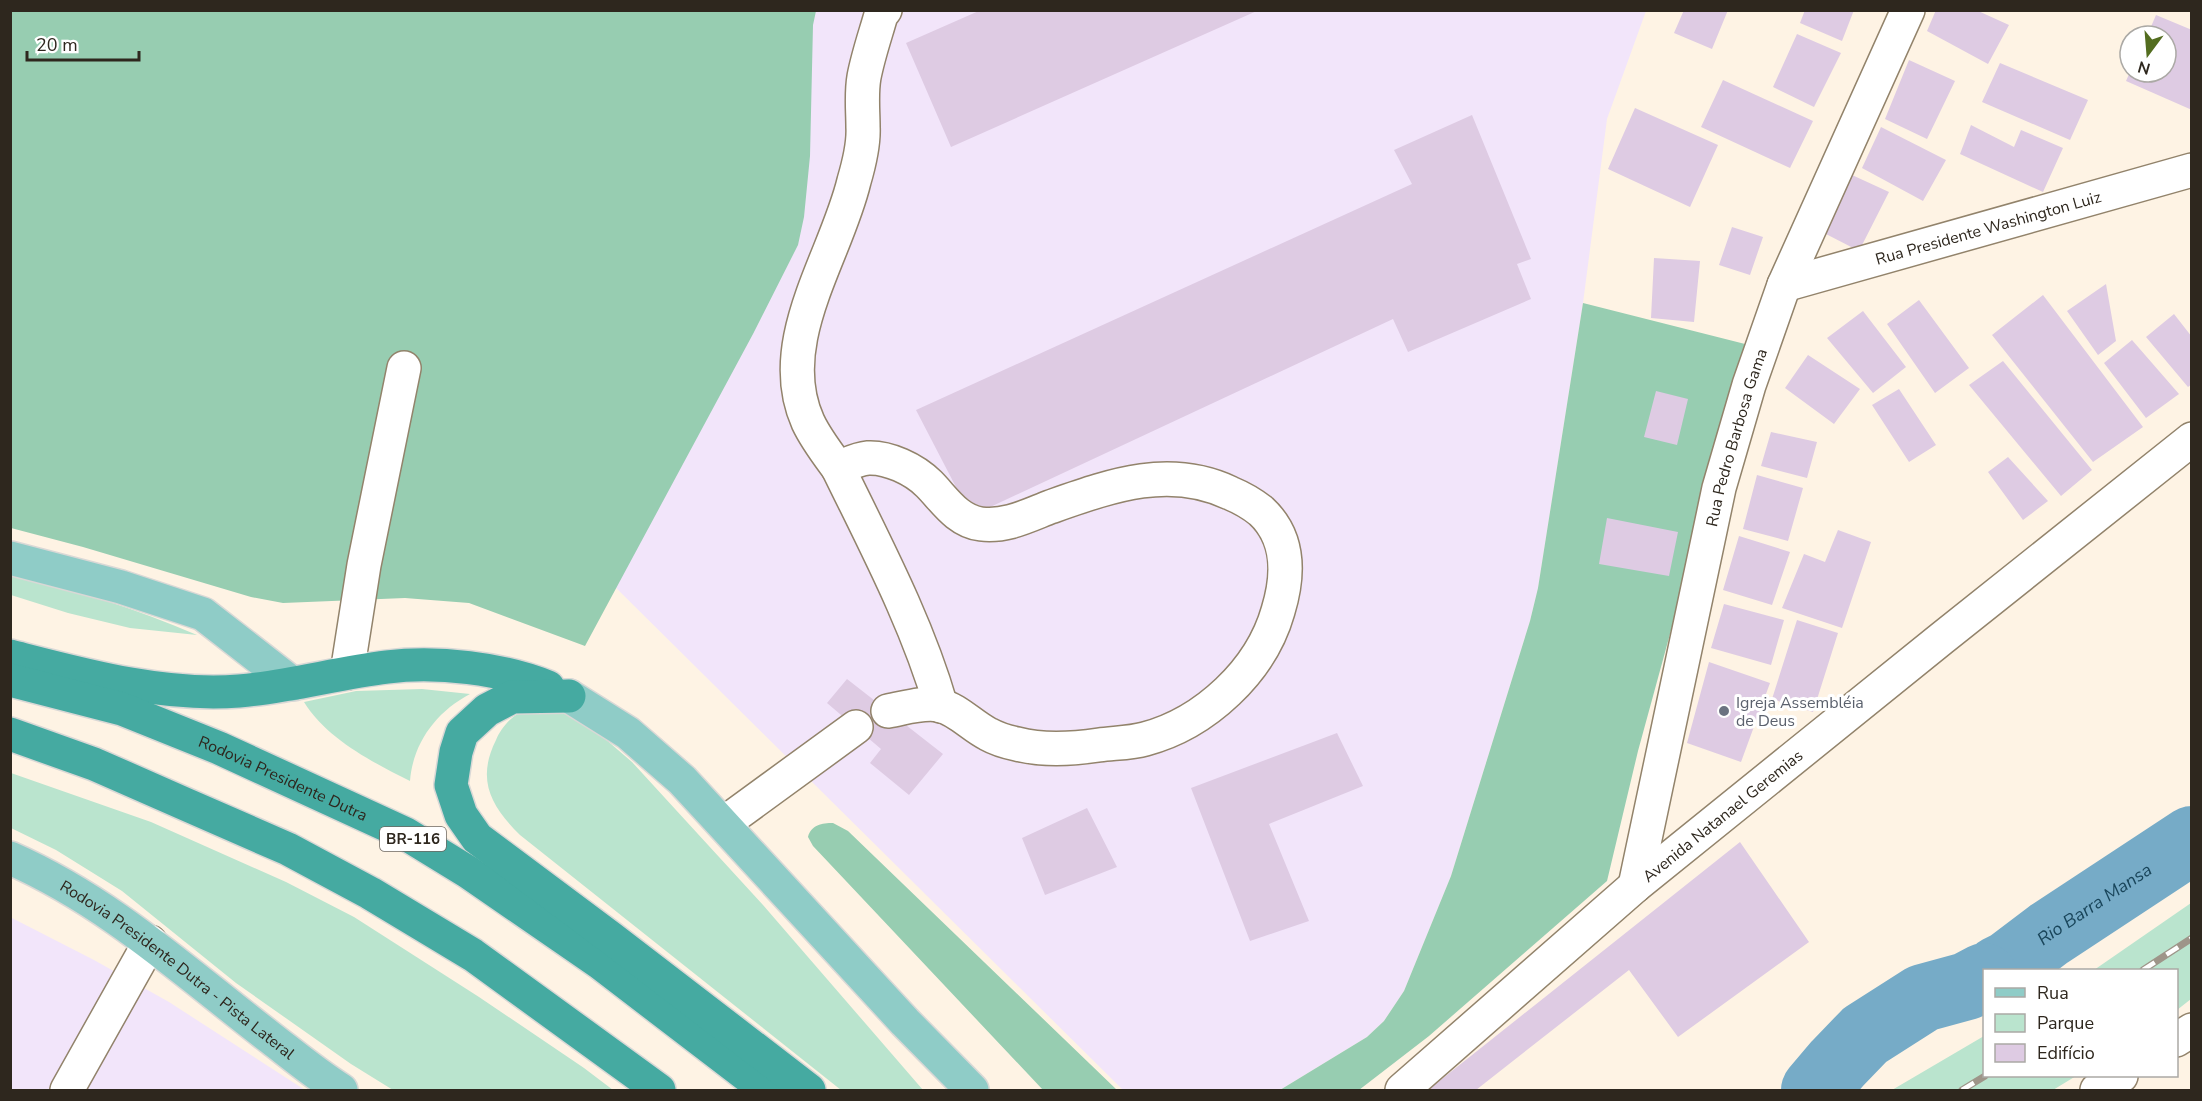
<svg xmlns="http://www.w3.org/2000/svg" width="2202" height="1101" viewBox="0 0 2202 1101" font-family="'Nunito Sans',sans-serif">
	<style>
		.industrial { fill: #f2e5fa }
		.green { fill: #bae4ce }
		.forest { fill: #97cdb1 }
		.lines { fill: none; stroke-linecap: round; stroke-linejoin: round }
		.river { stroke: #76abc7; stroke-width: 68 }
		.building { fill: #decbe3 }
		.minor-casing { stroke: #92836b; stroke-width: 36 }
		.major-casing { stroke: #d9d8d6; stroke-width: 36 }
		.highway-casing { stroke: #d9d8d6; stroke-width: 36 }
		.minor { stroke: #fff; stroke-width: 33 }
		.major { stroke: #8fccc7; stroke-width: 33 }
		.highway { stroke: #45aaa1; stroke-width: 33 }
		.rail-casing { stroke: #9e9589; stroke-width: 7 }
		.rail { stroke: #fff; stroke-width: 4.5; stroke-dasharray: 14; stroke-linecap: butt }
		.worship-dot { fill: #6b7280; stroke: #fff; stroke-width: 2 }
		.labels { text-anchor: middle; stroke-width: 6; stroke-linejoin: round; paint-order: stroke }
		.shield { fill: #fff; stroke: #6d6862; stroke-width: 1.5 }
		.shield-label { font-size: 15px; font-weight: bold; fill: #2e271e }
		.street-label { font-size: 16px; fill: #2e271e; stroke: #fff }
		.worship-label { font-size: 16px; fill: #5b616d; stroke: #fff; text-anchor: start }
		.water-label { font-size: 18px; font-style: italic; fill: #19455a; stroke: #fff }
	</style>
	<rect width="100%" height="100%" fill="#fef3e4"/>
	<!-- industrial -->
	<path class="industrial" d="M768 11H1646L1607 119 1583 303 1538 588 1530 621 1451 876 1404 991 1384 1021 1367 1037 1280 1090H1123L599 571Z
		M10 917 94 960 169 1002 305 1090H11Z"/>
	<!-- green -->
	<path class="green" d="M11 574C75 589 136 609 197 635L130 628 68 613 11 595Z
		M422 689 470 694C436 712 413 743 410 781 372 762 327 739 304 702L356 691Z
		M553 709 565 713 596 731 632 762 763 905 923 1090H841L520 835C491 806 476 780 496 740 500 730 510 717 520 713 530 710 543 710 553 709Z
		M11 773 151 822 286 882 354 917 479 997 584 1068 613 1090H393L351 1064 236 983 122 891 56 850 11 828Z
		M2191 903V999L2177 1010 2176 970H2094Z
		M1984 1036V1076H2076L2053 1090H1892Z"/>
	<!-- forest -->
	<path class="forest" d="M10 11H816L813 25 810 156 804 217 798 245 753 334 585 646 469 603 405 598 283 603 251 597 83 547 11 528Z
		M1583 303 1749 345 1638 751 1607 881 1429 1036 1359 1090H1280L1367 1037 1384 1021 1404 991 1451 876 1530 621 1538 588Z
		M833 823 848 831 1117 1090H1043L813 846 808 837C811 825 822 823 833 823Z"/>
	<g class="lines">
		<!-- river -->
		<g class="river">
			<path id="s1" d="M1998 970 2008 965 2049 934 2192 840"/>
			<path d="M1815 1090 1837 1064 1865 1035 1923 998 1967 986 1984 977"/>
		</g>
	</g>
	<!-- building -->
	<path class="building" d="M981 10H1259L951 147 906 43Z
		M1684 10H1728L1712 49 1674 33Z
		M1805 10H1854L1842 41 1800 23Z
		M1936 10H1976L2009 25 1988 64 1927 31Z
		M2156 15 2192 30V110L2126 81 2130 72H2166V36H2147Z
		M1797 34 1841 53 1814 107 1773 87Z
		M1909 60 1955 81 1927 139 1885 119Z
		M2000 63 2088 100 2070 140 1982 102Z
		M1723 80 1813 121 1790 168 1701 127Z
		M1635 108 1718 145 1690 207 1608 169Z
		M1472 115 1531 259 1517 264 1531 299 1408 352 1393 319 971 516 916 410 1412 184 1394 150Z
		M1971 125 2014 147 2021 130 2063 148 2043 192 1960 154Z
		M1881 127 1946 160 1923 201 1862 168Z
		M1852 175 1889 192 1859 251 1824 233Z
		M1732 227 1763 237 1750 275 1719 265Z
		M1654 258 1700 261 1694 322 1651 318Z
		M2106 284 2116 341 2098 355 2067 311Z
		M2043 295 2143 427 2093 462 1992 335Z
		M1919 300 1969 368 1935 393 1887 324Z
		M1863 311 1906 367 1873 393 1827 338Z
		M2174 314 2192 337V384L2188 387 2146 337Z
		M2132 340 2179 394 2146 418 2104 363Z
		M1808 355 1860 389 1834 424 1785 388Z
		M2003 361 2092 470 2061 496 1969 385Z
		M1899 389 1936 445 1909 462 1872 405Z
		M1656 391 1688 399 1677 445 1644 437Z
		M1771 432 1817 442 1807 478 1761 466Z
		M2008 457 2048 501 2023 520 1988 472Z
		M1757 475 1803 488 1788 541 1743 529Z
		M1607 518 1678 532 1669 576 1599 564Z
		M1838 530 1871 542 1842 628 1782 608 1804 554 1825 562Z
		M1739 536 1790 552 1772 605 1723 590Z
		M1724 604 1784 620 1771 665 1711 648Z
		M1797 620 1838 633 1813 712 1772 699Z
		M1709 662 1770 683 1741 762 1687 743Z
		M847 679 943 754 909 795 870 763 881 749 827 703Z
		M1337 733 1363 786 1269 824 1309 921 1250 941 1191 788Z
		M1087 808 1117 867 1045 895 1022 838Z
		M1740 842 1809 942 1678 1037 1629 970 1476 1090H1428Z"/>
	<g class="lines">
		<defs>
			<g id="minor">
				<path d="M885 10 881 15C875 36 868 56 864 77 861 94 863 110 863 127 864 145 859 164 854 181 836 257 772 342 808 422 816 439 827 453 838 468 848 464 857 459 868 458 888 457 914 469 929 484 944 499 957 521 981 524 1006 527 1027 516 1050 507 1110 486 1169 464 1230 493 1242 498 1251 503 1261 511 1290 538 1289 575 1278 611 1261 671 1205 723 1145 739 1131 743 1114 743 1099 745 1072 749 1044 751 1017 744 1007 742 997 739 988 734 972 726 957 709 939 705 922 702 905 708 888 711"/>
				<path id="s2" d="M1784 285 2192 170"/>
				<path d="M838 468C876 546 917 623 941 706"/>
				<path d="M347 673 364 565 404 368"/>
				<path d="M723 824 856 727"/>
				<path id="s3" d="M1635 886 1719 488 1749 385 1784 285 1908 10"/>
				<path d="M2176 1040 2192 1030"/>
				<path d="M67 1090 150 942"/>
				<path id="s4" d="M1402 1090 1635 886 1941 639 2192 439"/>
				<path d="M2097 1090 2121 1076"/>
			</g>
			<g id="major">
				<path d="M10 558 121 587 203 614 293 684"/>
				<path d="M569 696 628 733 682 780 905 1022 972 1090"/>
				<path id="s5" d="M10 858C110 902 186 973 272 1039 294 1056 317 1075 341 1090"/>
			</g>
			<g id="highway">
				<path d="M10 656C84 675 163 697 239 691 289 687 337 673 387 667 437 661 501 668 548 687"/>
				<path id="s6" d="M10 680 122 709 219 748 406 834 468 872 600 963 766 1090"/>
				<path d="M569 696 512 697 487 710 462 733 456 752 451 785 461 815 477 838 611 938 809 1090"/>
				<path d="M10 734 94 764 185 804 288 849 370 893 473 955 659 1090"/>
			</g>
		</defs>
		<!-- minor casing -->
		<use href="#minor" class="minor-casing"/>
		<!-- major casing -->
		<use href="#major" class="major-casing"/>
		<!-- highway casing -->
		<use href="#highway" class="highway-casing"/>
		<!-- minor -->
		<use href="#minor" class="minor"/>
		<!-- major -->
		<use href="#major" class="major"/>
		<!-- highway -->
		<use href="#highway" class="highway"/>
		<defs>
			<path id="rail" d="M2143 970 2192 938
				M1962 1090 1985 1076"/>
		</defs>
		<!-- rail casing -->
		<use href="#rail" class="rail-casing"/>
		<!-- rail -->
		<use href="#rail" class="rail"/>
	</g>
	<!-- markers -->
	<circle class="worship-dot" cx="1724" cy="711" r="6"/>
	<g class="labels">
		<!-- shield labels -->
		<rect class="shield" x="380" y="827" width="66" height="24" rx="4.5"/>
		<g class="shield-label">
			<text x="413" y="844">BR-116</text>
		</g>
		<!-- street labels -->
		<g class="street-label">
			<text dy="6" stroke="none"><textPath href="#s2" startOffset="212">Rua Presidente Washington Luiz</textPath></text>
			<text dy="6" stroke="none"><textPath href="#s3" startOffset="460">Rua Pedro Barbosa Gama</textPath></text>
			<text dy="6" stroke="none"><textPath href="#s6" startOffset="291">Rodovia Presidente Dutra</textPath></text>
			<text dy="6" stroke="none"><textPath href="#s4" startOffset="422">Avenida Natanael Geremias</textPath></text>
			<text dy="6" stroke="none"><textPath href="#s5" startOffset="202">Rodovia Presidente Dutra - Pista Lateral</textPath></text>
		</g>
		<!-- worship labels -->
		<g class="worship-label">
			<text x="1736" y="708">Igreja Assembléia<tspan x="1736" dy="18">de Deus</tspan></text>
		</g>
		<!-- water labels -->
		<g class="water-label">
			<text dy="6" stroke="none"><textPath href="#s1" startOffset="117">Rio Barra Mansa</textPath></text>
		</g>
	</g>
	<!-- border -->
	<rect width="2202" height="1101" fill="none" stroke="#2e271e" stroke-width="24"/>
	<!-- legend -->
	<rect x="1983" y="969" width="195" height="108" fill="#ffffff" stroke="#aba9a5" stroke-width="1.5"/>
	<rect x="1995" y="988" width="30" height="9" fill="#8fccc7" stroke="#aba9a5" stroke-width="1.5"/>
	<text x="2037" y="999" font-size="18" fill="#2e271e">Rua</text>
	<rect x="1995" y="1014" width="30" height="18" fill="#bae4ce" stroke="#aba9a5" stroke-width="1.5"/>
	<text x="2037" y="1029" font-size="18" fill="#2e271e">Parque</text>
	<rect x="1995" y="1044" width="30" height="18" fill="#decbe3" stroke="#aba9a5" stroke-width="1.5"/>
	<text x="2037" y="1059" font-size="18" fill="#2e271e">Edifício</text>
	<!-- north arrow -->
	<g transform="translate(2148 54) rotate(196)"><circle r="28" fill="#ffffff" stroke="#aba9a5" stroke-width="1.5"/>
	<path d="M0-4.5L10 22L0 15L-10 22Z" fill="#536d1f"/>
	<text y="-9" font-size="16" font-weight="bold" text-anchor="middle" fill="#2e271e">N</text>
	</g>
	<!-- scale -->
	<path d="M27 51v9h112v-9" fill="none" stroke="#2e271e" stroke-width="3"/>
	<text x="36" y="51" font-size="18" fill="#2e271e" stroke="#ffffff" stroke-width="4.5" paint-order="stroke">20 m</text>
</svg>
